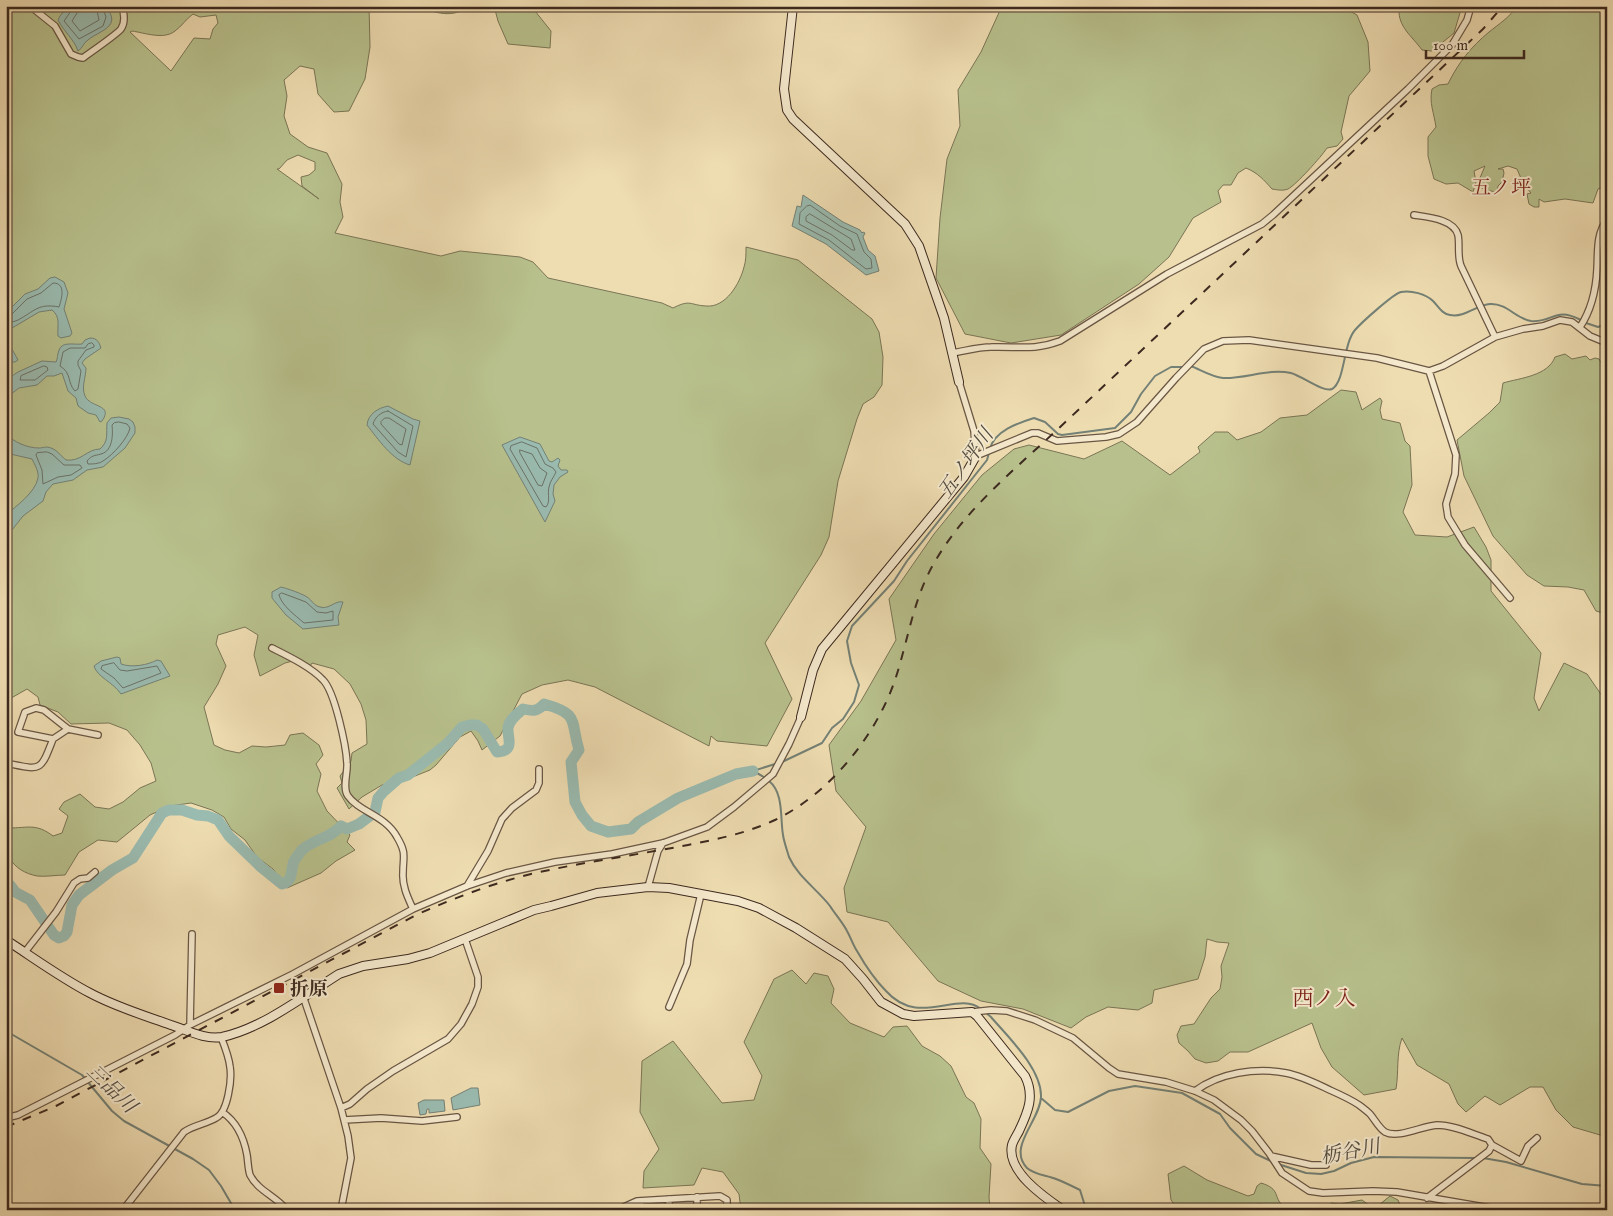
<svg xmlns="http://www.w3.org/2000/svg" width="1613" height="1216" viewBox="0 0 1613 1216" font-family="'IM FELL English','Noto Serif JP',serif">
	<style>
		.green { fill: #b8c18d; stroke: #7a7556; fill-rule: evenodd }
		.water { fill: #9abbb0; stroke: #748176 }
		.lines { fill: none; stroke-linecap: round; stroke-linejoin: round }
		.shore { stroke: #6b7268; stroke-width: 1 }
		.stream { stroke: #748176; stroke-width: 2 }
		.river { stroke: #9abbb0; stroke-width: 11 }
		.street-casing { stroke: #695644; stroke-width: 8 }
		.secondary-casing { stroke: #3c291f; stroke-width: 10 }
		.street { stroke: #f5e9cd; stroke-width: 5.5 }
		.secondary { stroke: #f5e9cd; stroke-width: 8 }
		.rail { stroke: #3c291f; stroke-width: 2; stroke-dasharray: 9 9; stroke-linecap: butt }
		.poi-dot { fill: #8f2418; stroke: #f5e9cd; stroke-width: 2 }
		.labels { text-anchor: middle; stroke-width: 4; stroke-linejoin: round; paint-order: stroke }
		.poi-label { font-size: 19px; font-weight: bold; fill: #3c291f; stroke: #f5e9cd; text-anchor: start }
		.neighbourhood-label { font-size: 20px; fill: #7a1f14; stroke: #f5e9cd }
		.water-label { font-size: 20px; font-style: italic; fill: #544e43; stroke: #f5e9cd }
		.quarter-label { font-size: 21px; fill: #7a1f14; stroke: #f5e9cd }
	</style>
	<rect width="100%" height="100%" fill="#efddb2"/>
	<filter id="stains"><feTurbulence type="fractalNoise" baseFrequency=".004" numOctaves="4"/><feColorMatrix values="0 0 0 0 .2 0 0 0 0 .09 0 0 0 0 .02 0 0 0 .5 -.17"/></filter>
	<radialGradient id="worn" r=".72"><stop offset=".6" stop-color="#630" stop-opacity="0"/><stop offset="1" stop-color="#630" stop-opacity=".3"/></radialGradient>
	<!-- green -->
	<path class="green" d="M6 6H369L370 47 365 79 349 111 334 112 318 94 314 69 300 66 284 80 287 96 284 116 290 134 308 147 327 153 342 184 340 202 343 217 335 233 441 256 460 251 520 257 533 262 548 278 662 303 673 308C691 299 689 305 706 306 726 308 740 283 744 267 746 261 746 254 746 247L798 260 872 319 879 332 883 357 882 385 874 397 863 404 857 419 838 481 829 537 821 555 765 643 792 699 767 746 717 741 711 736 709 746 595 687 568 680 542 685 522 694 500 736 482 750 478 741 471 731 460 737 436 765 430 770 405 780 382 785 362 797 349 809 337 788 342 783 340 776 351 761 352 753 367 744 366 720 361 704 350 684 334 669 312 663 309 668 297 660 285 663 260 676 254 655 258 635 245 627 218 635 216 644 226 666 218 684 204 707 214 745 225 750 239 753 252 746 266 747 285 745 290 735 303 733 319 745 323 755 316 764 321 774 317 791 327 811 350 835 347 842 355 850 336 861 321 873 287 888 273 869 257 857 245 840 231 829 224 817 212 810 191 803 170 806 150 815 117 842 98 840 79 852 65 875C57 875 45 877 37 876 12 871 0 852 9 828 28 828 36 823 53 836L62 833 68 816 59 809 64 802 80 794 95 807 109 809 123 802 140 788 156 781 151 763 140 745 127 730 109 723 71 724 58 712 40 705 38 697 27 689 6 701ZM193 14 200 17 216 15 218 23 213 29 210 39 194 38 171 71 130 32 132 31C145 33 164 40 175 31 182 26 186 19 193 14ZM298 155 315 162V170L309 175 301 177 302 186 319 199 277 169H279L287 160Z
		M417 6H469C453 19 435 13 417 6Z
		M494 6H531L551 31 550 48 508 44 498 21Z
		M1002 6H1341L1357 15 1368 42 1370 71 1349 96 1341 132 1343 139 1337 146 1327 148C1321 157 1297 184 1288 189 1283 191 1278 190 1272 189 1264 180 1258 173 1246 168L1238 173 1231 185H1223L1218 191 1221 202 1193 218 1169 257 1139 284 1061 335 1011 343 965 334 936 278 940 218 947 159 960 126 958 90 981 52Z
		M1396 6H1462L1454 33 1432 51 1422 50C1412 36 1398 27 1399 9Z
		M1517 6H1607V185L1598 189 1593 203 1565 199 1544 202 1539 199V207H1534L1529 204 1527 194 1531 193 1523 183 1517 169 1508 166 1498 169H1503L1504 173 1502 182 1498 186 1497 192 1485 190 1477 185 1485 166 1474 171 1476 182 1473 192 1458 183 1446 184 1434 179 1428 156V137L1436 127C1434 113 1429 103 1432 89L1439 85 1448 84C1458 63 1471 47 1489 32 1499 24 1510 17 1517 6Z
		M1565 354 1572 359 1586 356 1590 360 1595 358 1599 359 1604 368H1607V614L1596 611 1584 590 1568 587 1544 586 1527 575 1493 536 1464 476 1457 440 1489 413 1500 402 1503 383C1520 378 1548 376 1555 357Z
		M1341 390 1356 392 1362 410 1380 398 1382 401 1380 410 1382 419 1400 423 1405 441 1410 446 1412 485 1403 512 1415 535 1447 537 1474 527 1486 547 1491 560V591L1541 653 1534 698 1539 711 1564 663 1587 674 1607 703V1137L1573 1127 1556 1110 1543 1087H1530L1500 1105 1485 1096 1466 1112 1458 1104 1449 1084 1417 1065 1402 1038C1396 1055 1399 1071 1396 1089L1364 1095 1332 1067 1321 1048 1312 1023 1248 1052H1230L1218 1061 1206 1063 1195 1059 1188 1051 1179 1043 1177 1035 1181 1026 1194 1024 1211 998 1220 989 1222 977 1221 966 1229 943 1217 942 1207 939 1205 957 1198 979 1154 990 1152 1003 1138 1010 1108 1007 1086 1017 1071 1028 1023 1009 981 1001 938 981 888 922 847 912 844 888 866 827 836 791 829 745 861 701 896 640 889 599 934 534 982 475 1014 449 1029 445 1084 459 1122 441 1170 475 1200 452 1198 447 1215 432H1228L1237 440 1261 432 1280 418 1307 415Z
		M792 970 806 984 814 973 828 976 834 989 831 1003 850 1023 884 1037 893 1027 907 1026 922 1046 940 1056 951 1066 966 1097 974 1103 981 1119 980 1148 991 1164 989 1197 990 1210H741L739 1194 723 1172 702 1168 694 1185 643 1188 644 1171 659 1149 640 1112 642 1061 673 1041 722 1103 754 1100 762 1076 744 1042 774 979Z
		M1184 1166 1207 1180 1248 1196 1254 1194 1257 1186 1261 1183C1281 1189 1273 1197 1283 1206 1285 1208 1288 1209 1290 1210H1271L1262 1204 1247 1205 1240 1210H1178L1171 1200 1168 1174Z
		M1390 1196 1398 1200 1402 1210H1329L1331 1203 1340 1204 1362 1200 1374 1209Z"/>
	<!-- water -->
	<path class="water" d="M68 6H105C124 27 98 31 88 40 83 43 83 48 78 51 74 39 64 32 58 20L60 16Z
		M803 195 843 222 860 230 862 233 863 232 865 233 863 237 868 250 875 256 879 271 866 275 826 244 792 226 797 206 801 207Z
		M55 277 64 282 68 293 64 309 72 333 70 336 61 338 58 336C57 326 61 317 52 310L39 312 7 331C6 342 13 350 18 360L15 362H11L6 351V311L9 310 25 294 38 289 50 278Z
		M90 338C97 338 99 342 101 348L85 359 82 363 86 368C86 377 81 387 85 396 90 408 114 404 102 421L100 422 96 415 88 413 78 406 76 398 68 391 62 373 54 376H47L37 385 19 388 6 398V380L18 372 42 361 56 362C58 358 57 355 59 350 62 341 74 345 82 344L85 340Z
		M388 406 413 419 420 421 410 465C392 460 378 439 367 425 368 414 378 408 388 406Z
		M119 417 129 419 133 422 135 427V433L125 448 103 467 87 470 73 480 53 484 46 492 43 501 23 516 12 530 6 535V515C16 506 35 493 38 478 39 472 35 465 32 459L6 453V434C14 442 27 448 39 448 43 448 46 446 51 448 57 450 61 456 66 460 81 462 87 449 100 449 109 441 106 434 107 423L111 418Z
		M520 437 540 444 549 461 552 462 558 458 560 460 558 466 561 470H567L568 472 560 477 554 485 553 494 555 501 545 522 502 445Z
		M281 587C286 588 303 594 307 597 312 600 314 606 320 607 329 610 335 600 343 602L338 617 339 625 303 629 286 615 272 598V592Z
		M117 657 120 658 121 664C132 668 148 665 157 660L161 661 170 676 121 694C113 682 97 677 94 666L101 661Z
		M471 1088H478L480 1105 453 1110 451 1098Z
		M424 1100H444L445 1111 429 1113V1109H427L426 1114 420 1115 418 1103Z"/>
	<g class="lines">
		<!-- shore -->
		<path class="shore" d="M72 6 71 11 64 21 79 39 103 26 106 17 102 6
			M78 6 77 13 72 21 80 31 99 20 96 6
			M807 206 810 205 840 226 857 234 864 252 871 259 872 268 866 269 829 240 799 224 800 213Z
			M810 214 851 239 855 250H852L832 235 806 221V217Z
			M6 316 12 314 27 299 41 293 53 283C66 283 62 298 59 307 38 303 35 311 18 320 14 322 10 322 6 324
			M92 343 94 345V347L86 350 78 361V365L81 371 78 389 75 391C67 383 72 373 60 366L63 352 70 348H85L88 344Z
			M44 366 47 367 48 370 35 380H20L21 376Z
			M388 411 413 426 406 457 398 452 373 424C375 417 381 412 388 411Z
			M385 418H389L406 429 402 445 399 444 381 424V422Z
			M119 422 127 424 130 428C128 438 113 455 103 461 99 464 92 464 88 464L87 461C92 455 94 456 101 454 113 451 113 434 112 425L114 423Z
			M522 442 537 448 545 464 553 468 556 472C554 477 550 481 549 487 547 495 551 501 546 507L543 506 510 449 511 446Z
			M520 450 532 454 540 468 547 473 542 486 538 485 520 453Z
			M47 452 52 454 64 465H80L82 468 71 475 58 477 43 484 42 470 36 455 37 453Z
			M282 593 306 602 317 612 326 613 333 611V620L304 623C295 615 282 606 279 595Z
			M114 663 120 670 127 671 157 666 161 673 123 688 114 678 101 669 102 666Z"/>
		<!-- stream -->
		<path class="stream" d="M1586 323 1598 327 1607 324
			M1191 366C1201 370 1212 377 1223 378 1245 379 1269 368 1291 373 1302 376 1324 393 1332 389 1345 382 1343 344 1355 330 1361 323 1393 294 1401 292 1411 290 1426 294 1433 301 1439 307 1442 314 1450 315 1465 318 1476 305 1490 304 1507 303 1516 319 1531 321 1554 323 1554 306 1581 320
			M990 449C994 431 1018 423 1034 418L1045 422 1058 434 1062 435 1115 428 1131 412 1141 394 1155 376 1171 367H1184
			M782 762 822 743 832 728 843 719 854 702 859 685 851 663 847 641 852 626 894 581 907 561 987 460 989 453
			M753 771 775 764
			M753 771C759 774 765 777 769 781 784 793 780 818 783 835 784 842 787 850 789 857 798 877 817 889 830 906 835 914 843 923 847 931 851 938 853 945 857 951 865 965 875 980 886 991 919 1028 957 990 981 1009
			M985 1012 991 1017C1008 1037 1042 1069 1041 1097 1040 1121 1007 1147 1027 1168 1035 1175 1046 1175 1056 1179 1064 1182 1072 1186 1080 1190L1085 1206 1084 1210
			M6 1031 82 1075 112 1111 124 1121 193 1159 209 1170 221 1186 235 1210
			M1041 1098 1055 1110 1068 1112 1109 1091 1135 1086 1182 1093 1220 1114 1230 1128 1256 1154 1273 1162
			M1483 1158 1506 1162 1582 1184 1607 1186
			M1278 1164 1306 1173 1321 1174 1334 1171 1351 1163 1374 1157 1476 1158"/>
		<!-- river -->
		<path class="river" d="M6 884 10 885 15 892 30 900 54 935 59 938 64 936 67 932 72 905 79 895 112 870 133 858 162 813 169 810H182L197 815 208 816 218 820 229 836 261 867 282 884C294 881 290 871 294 861 296 858 299 854 301 851 312 839 330 839 341 826L347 829 359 824 375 812 378 798 384 791 399 778 408 775 448 743 462 727 470 725H477L483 729 497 752C516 751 507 738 508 728 509 720 517 714 523 709 532 711 537 712 544 704 580 714 570 720 579 750L571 762 575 802 582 815 591 826 608 832 631 829 638 822 678 798 736 774 753 771"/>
		<defs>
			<path id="street" d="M30 6 55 26 71 54 78 57 83 58C91 52 116 35 121 29 125 23 125 13 121 6
				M1414 215C1427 217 1454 219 1458 235 1460 245 1457 256 1461 266L1495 337
				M1580 327C1592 309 1596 290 1597 269 1598 253 1596 233 1607 220
				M952 353C965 351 978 347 991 347 1018 346 1033 351 1060 341L1167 274 1262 224 1273 215 1408 89 1452 45 1467 20 1471 6
				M1429 371 1456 455 1455 474 1446 504 1448 517 1465 545 1510 598
				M959 382 974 431 976 456 1032 433H1038L1057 441 1106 437 1119 434 1137 422 1176 378 1204 349 1223 341 1249 340 1377 358 1429 371 1443 366 1495 337 1523 329 1543 326 1560 320 1572 322 1590 336 1607 343
				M272 648C288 656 311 667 323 680 335 692 346 746 347 763 348 773 342 788 348 796 359 812 385 815 397 837 407 854 403 856 403 873 402 886 408 898 413 909
				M53 739 68 729 98 735
				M6 763C41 770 40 773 53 739L18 732 25 712 36 708 44 710 68 729
				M467 886 488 851 502 819 512 808 536 790 539 783V769
				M648 887 658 851 663 843
				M25 952 56 912 74 883 80 879 88 878 95 872
				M303 996 341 1108 348 1136 351 1158 341 1210
				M669 1007 687 964 690 940 701 894
				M972 1012 991 1010 1007 1011 1035 1020 1073 1038 1109 1068 1118 1074 1166 1082 1195 1091 1214 1100 1241 1120 1252 1131 1269 1153 1282 1173 1309 1191 1323 1193 1373 1191 1397 1192 1496 1209 1535 1210
				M190 1025 192 934
				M1195 1091C1219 1073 1256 1067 1286 1073 1302 1076 1317 1084 1332 1091 1341 1095 1350 1099 1359 1105 1363 1108 1367 1111 1370 1114 1375 1120 1379 1128 1385 1132 1398 1139 1422 1126 1437 1125 1454 1125 1472 1134 1488 1139L1492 1145 1489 1151 1427 1198
				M341 1108 350 1104 367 1089 393 1071 448 1039 461 1024 472 1004 478 987V977L465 939
				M222 1112C237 1122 244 1138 247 1155 248 1161 248 1169 250 1175 258 1191 276 1196 287 1210
				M6 1118 18 1115 175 1035 190 1025 293 974 413 909 467 886 506 873 555 862 612 854 663 843 707 827 734 807 773 774 789 744 801 717
				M344 1120 381 1118 422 1121 457 1117
				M1492 1145 1521 1161 1528 1146 1537 1138
				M1271 1156 1311 1165H1326
				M697 1197V1210
				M669 1199V1210
				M640 1201 641 1210
				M123 1210 184 1132C194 1125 206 1124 216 1118 228 1112 232 1079 230 1067 229 1057 225 1047 221 1037
				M617 1210 637 1201 720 1196 727 1200V1210"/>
			<path id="secondary" d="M793 6 784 89 787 110 793 119 905 224 919 246 944 318 959 382
				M801 717 813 670 822 649 964 477 976 456
				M6 940C34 958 61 978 90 993 116 1007 143 1015 171 1025 187 1030 205 1040 222 1037 263 1028 304 996 339 974L363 966 408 959 430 953 534 910 551 906 597 893 648 887 669 888 701 894 738 901 759 908 796 928 845 959 863 979 881 1002 903 1014 914 1016 972 1012 977 1016 1025 1076C1035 1096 1028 1112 1019 1131 1017 1135 1013 1141 1012 1145 1006 1171 1044 1197 1063 1210"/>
		</defs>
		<!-- street casing -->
		<use href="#street" class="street-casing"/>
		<!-- secondary casing -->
		<use href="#secondary" class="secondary-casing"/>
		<!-- street -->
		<use href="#street" class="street"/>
		<!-- secondary -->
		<use href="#secondary" class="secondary"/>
		<!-- rail -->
		<path class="rail" d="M6 1127 56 1106 416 915C454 898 491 884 531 874 583 862 636 855 688 845 718 839 747 833 775 820 829 794 876 736 895 680 908 641 913 600 933 565 963 511 1013 471 1058 429L1483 29 1503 6"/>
	</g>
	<!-- markers -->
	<rect class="poi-dot" x="273" y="982" width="12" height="12" rx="2.5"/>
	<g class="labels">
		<!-- poi labels -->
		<g class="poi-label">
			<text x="290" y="995">折原</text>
		</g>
		<!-- neighbourhood labels -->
		<g class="neighbourhood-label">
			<text x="1501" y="194">五ノ坪</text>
		</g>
		<!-- water labels -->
		<g class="water-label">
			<text transform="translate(965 463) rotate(-55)" y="7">五ノ坪川</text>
			<text transform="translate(112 1088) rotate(44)" y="7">三品川</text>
			<text transform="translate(1350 1151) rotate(-11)" y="7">栃谷川</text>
		</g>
		<!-- quarter labels -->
		<g class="quarter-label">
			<text x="1324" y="1005">西ノ入</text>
		</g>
	</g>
	<!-- margin -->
	<rect width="1613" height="1216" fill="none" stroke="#efddb2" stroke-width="25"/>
	<rect x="8" y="8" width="1598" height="1201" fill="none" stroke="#3c291f" stroke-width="2.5"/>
	<rect x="12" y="12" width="1588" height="1191" fill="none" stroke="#3c291f"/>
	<!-- scale -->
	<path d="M1426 50v8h98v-8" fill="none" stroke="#3c291f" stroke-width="2.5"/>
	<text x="1433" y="50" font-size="15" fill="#3c291f" stroke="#f5e9cd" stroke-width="4" paint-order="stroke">100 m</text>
	<rect width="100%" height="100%" filter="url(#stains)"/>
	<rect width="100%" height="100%" fill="url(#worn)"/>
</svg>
